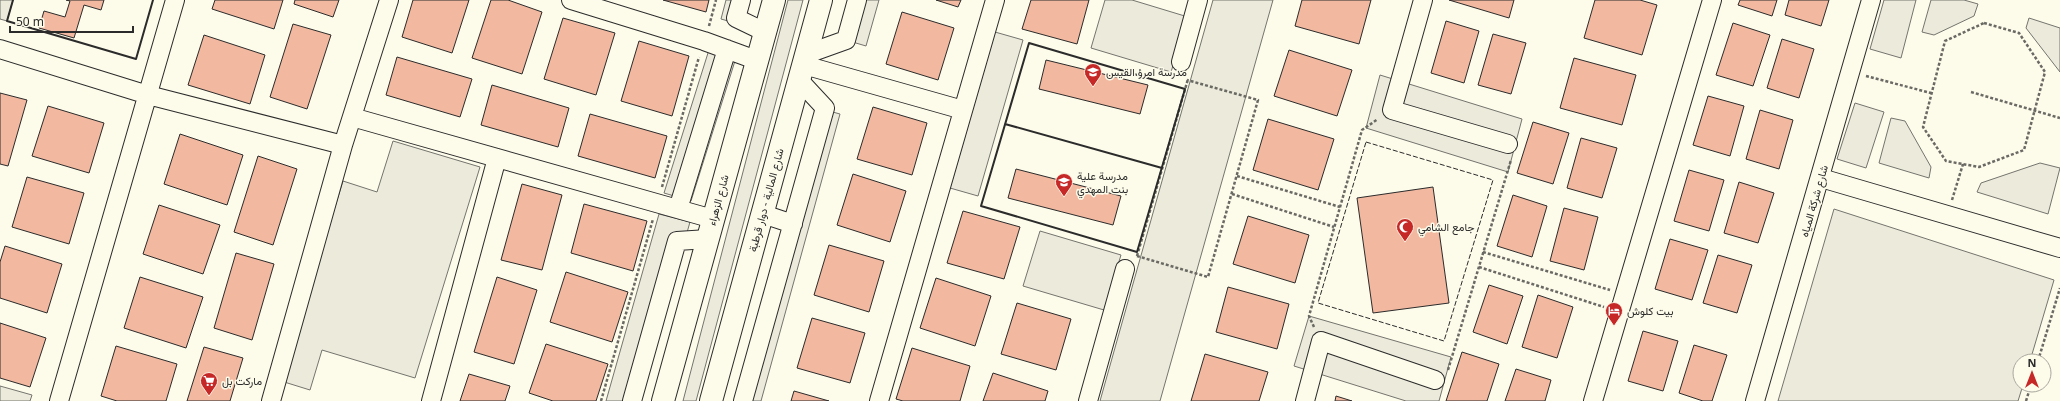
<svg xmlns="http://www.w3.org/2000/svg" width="2060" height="401" viewBox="0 0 2060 401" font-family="'Noto Sans',Vazirmatn,sans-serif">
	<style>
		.green { fill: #ecebdb; stroke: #74746e }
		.parking { fill: #eceadb; stroke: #74746e }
		.building { fill: #f2b8a0; stroke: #2b2b2b }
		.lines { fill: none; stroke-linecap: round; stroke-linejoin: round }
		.minor-casing { stroke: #2b2b2b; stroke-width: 20 }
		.major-casing { stroke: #2b2b2b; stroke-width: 24 }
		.path { stroke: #6a6964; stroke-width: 2.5; stroke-dasharray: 3 2; stroke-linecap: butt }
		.minor { stroke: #fdfbea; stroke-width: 18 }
		.major { stroke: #fdfbea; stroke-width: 22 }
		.fence { stroke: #2b2b2b; stroke-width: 1; stroke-dasharray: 5 2; stroke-linecap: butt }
		.wall { stroke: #2b2b2b; stroke-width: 2 }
		.labels { text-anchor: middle; stroke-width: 3; stroke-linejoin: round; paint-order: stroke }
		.poi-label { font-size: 11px; fill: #2b2b2b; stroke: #fdfbea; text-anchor: start }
		.street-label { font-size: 11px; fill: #2b2b2b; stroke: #fdfbea }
	</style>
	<rect width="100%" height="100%" fill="#fdfbea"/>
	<!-- green -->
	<path class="green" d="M0 0H13L7 21 0 19Z
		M788 0H803L696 401H683Z
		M1213 0H1273L1160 401H1100Z
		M1931 0H1964L1978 4 1974 16 1934 35 1922 32Z
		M2029 18 2060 28V72L2026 28Z
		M1891 118 1905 121 1931 167 1929 178 1879 163Z
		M393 141 480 167 415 378 322 350 310 390 281 381 343 181 377 192Z
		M2040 163 2060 168 2048 214 1977 192 1981 183Z
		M1834 209 2054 280 2030 361H2020V385H2023L2018 401H1778Z
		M0 386 32 395 30 401H0Z"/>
	<!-- parking -->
	<path class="parking" d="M726 0H750L742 25 721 19Z
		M851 0H879L866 46 839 38Z
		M1105 0H1132L1188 17 1171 72 1091 48Z
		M1884 0H1916L1901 58 1870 49Z
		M995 32 1023 40 978 196 950 188Z
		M713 37 740 45 691 201 664 193Z
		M1380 75 1522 119 1508 172 1366 128Z
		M1855 103 1884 112 1866 168 1837 159Z
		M818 108 840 114 761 401H738Z
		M659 214 690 222 639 401H606Z
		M1040 231 1121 255 1104 310 1023 286Z
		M1309 316 1451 357 1439 401H1406L1294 366Z"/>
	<!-- building -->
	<path class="building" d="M66 0H104L101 10 84 5 74 38 39 28 44 11 65 17 70 1Z
		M215 0H283L274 29 212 9Z
		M295 0H339L333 17 294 4Z
		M413 0H469L452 53 402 37Z
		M491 0H508L542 12 522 74 472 58Z
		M663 0H709L706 12Z
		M936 0H961L958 7Z
		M1031 0H1089L1077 44 1022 29Z
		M1302 0H1371L1359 44 1295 26Z
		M1449 0H1514L1509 18Z
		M1595 0H1640L1657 5 1642 55 1584 38Z
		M1740 0H1777L1772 16 1738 5Z
		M1789 0H1829L1821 26 1785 15Z
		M902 12 954 28 938 80 886 64Z
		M563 18 615 33 596 95 544 79Z
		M1446 21 1479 31 1464 83 1431 73Z
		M1733 23 1770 35 1753 86 1716 75Z
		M293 24 331 35 307 109 270 97Z
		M1493 34 1526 43 1511 94 1478 85Z
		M204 35 265 55 250 104 188 85Z
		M1782 39 1814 49 1799 98 1767 88Z
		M639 41 689 56 672 116 621 101Z
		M1289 50 1352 70 1337 116 1274 96Z
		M397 57 472 79 460 117 386 95Z
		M1574 58 1636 75 1622 125 1560 108Z
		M1046 60 1148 85 1140 114 1039 89Z
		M492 85 569 108 558 147 481 125Z
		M0 93 27 100 8 166 0 164Z
		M1708 96 1744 106 1730 156 1693 145Z
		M48 106 104 123 89 173 32 156Z
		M873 107 927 123 912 175 857 159Z
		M1760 110 1793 120 1779 169 1746 159Z
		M590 114 667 136 655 178 578 156Z
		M1268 119 1334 139 1318 190 1253 170Z
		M1533 122 1569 133 1553 184 1517 173Z
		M180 134 243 155 227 205 164 184Z
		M1581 138 1617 148 1602 198 1567 188Z
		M258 156 297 169 273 245 234 232Z
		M1016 169 1121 196 1113 225 1008 198Z
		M1689 170 1724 180 1709 231 1674 221Z
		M853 174 906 191 890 242 837 225Z
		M27 177 84 193 69 244 12 227Z
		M1739 182 1774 193 1758 243 1724 233Z
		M522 184 562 195 542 270 501 260Z
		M1433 187 1449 303 1373 313 1357 198Z
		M1513 195 1547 206 1532 257 1497 246Z
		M584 204 647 221 633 271 571 253Z
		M159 205 220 225 203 274 143 254Z
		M1564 208 1598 217 1584 270 1550 261Z
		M963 211 1020 227 1004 279 947 263Z
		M1248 216 1309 235 1295 283 1233 264Z
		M1670 239 1708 250 1692 300 1655 289Z
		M829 245 884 261 869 312 814 295Z
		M5 246 62 264 47 313 0 298V262Z
		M236 253 274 264 252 340 214 328Z
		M1718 255 1752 265 1737 313 1703 303Z
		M566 272 628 292 612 342 550 322Z
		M140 277 203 297 186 348 124 328Z
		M497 277 537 290 514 364 474 352Z
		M936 278 991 296 975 346 920 328Z
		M1489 285 1523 296 1507 344 1473 332Z
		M1228 287 1289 304 1277 349 1216 332Z
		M1538 295 1573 307 1557 358 1522 347Z
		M1017 303 1071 319 1056 370 1001 354Z
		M812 318 865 333 850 383 797 368Z
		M0 323 46 338 30 387 0 378Z
		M1643 331 1678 341 1663 391 1628 381Z
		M546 344 608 364 596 401H553L529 393Z
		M1694 345 1727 355 1712 401H1703L1679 393Z
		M116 346 177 364 166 401H117L101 396Z
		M204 347 243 358 230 401H187Z
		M912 348 970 366 960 401H903L896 399Z
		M1462 352 1499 364 1487 401H1446Z
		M1205 354 1268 372 1259 401H1191Z
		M1516 369 1551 380 1545 401H1505Z
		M993 373 1048 391 1045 401H983Z
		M469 374 510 386 505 401H460Z
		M794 391 829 401H791Z
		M1336 396 1352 401H1335Z"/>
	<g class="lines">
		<defs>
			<path id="minor" d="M571 0 704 41 756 60
				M741 0 736 18 765 32
				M1423 0 1392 110 1508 144
				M0 49 148 95 343 145
				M807 54 846 40 857 0
				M1181 62 1198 0
				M804 65 963 110
				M352 117 713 219
				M1821 178 2060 248
				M678 209 727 49
				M763 214 793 224
				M59 401 175 0
				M271 401 343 145 389 0
				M431 401 497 158
				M632 401 677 241 708 239
				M743 401 825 108 799 80
				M879 401 995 0
				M1088 401 1125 269
				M1305 401 1321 341 1435 380
				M1593 401 1712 0
				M1755 401 1871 0"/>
			<path id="major" d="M663 401 774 0
				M711 401 821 0"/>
		</defs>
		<!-- minor casing -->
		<use href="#minor" class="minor-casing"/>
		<!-- major casing -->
		<use href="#major" class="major-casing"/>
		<!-- path -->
		<path class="path" d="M1984 23 2019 33 2045 72 2024 150 1979 167 1946 161 1923 127 1945 41Z
			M709 26 716 0
			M1866 76 1931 93
			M1971 92 2060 118
			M1237 176 1340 207
			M662 187 699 57
			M1232 194 1334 227
			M1952 200 1963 164
			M1483 252 1610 290
			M1137 256 1208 277 1258 100 1187 80
			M1137 256 1188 79
			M1479 267 1604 307
			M1314 327 1309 316 1362 130 1378 119
			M2038 361 2060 288
			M1448 370 1511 160
			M601 401 653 219
			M2026 401 2031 385"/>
		<!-- minor -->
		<use href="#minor" class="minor"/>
		<!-- major -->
		<use href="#major" class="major"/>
		<!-- fence -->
		<path class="fence" d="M1366 142 1493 180 1444 341 1318 303Z"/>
		<!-- wall -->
		<path class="wall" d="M13 0 7 21 136 59 153 0
			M1029 43 1185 89 1137 252 981 206Z
			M1005 124 1162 168"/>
	</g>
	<!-- icons -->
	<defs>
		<symbol id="school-pin" viewBox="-11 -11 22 30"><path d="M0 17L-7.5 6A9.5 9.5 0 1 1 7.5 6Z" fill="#c62828" stroke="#fdfbea"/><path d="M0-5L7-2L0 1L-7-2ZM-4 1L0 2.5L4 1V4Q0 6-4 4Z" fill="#fff"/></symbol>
		<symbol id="mosque-pin" viewBox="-11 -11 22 30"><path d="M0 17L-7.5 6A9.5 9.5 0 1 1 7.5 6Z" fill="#c62828" stroke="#fdfbea"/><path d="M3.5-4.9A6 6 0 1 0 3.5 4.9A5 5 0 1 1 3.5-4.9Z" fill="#fff"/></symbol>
		<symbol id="hotel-pin" viewBox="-11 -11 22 30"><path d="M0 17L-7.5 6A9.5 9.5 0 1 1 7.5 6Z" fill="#c62828" stroke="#fdfbea"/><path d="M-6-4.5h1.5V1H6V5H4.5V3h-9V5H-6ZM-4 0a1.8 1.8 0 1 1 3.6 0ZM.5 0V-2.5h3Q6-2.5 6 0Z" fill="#fff"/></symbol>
		<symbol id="supermarket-pin" viewBox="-11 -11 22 30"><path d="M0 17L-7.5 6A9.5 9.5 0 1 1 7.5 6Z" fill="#c62828" stroke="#fdfbea"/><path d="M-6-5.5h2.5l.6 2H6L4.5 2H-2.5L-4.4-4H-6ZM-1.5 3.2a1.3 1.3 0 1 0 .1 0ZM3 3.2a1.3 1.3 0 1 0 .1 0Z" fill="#fff"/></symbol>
	</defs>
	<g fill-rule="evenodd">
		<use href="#school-pin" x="1083" y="62" width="20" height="27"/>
		<use href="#school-pin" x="1054" y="172" width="20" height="27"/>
		<use href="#mosque-pin" x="1395" y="217" width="20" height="27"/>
		<use href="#hotel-pin" x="1604" y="301" width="20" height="27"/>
		<use href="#supermarket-pin" x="199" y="371" width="20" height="27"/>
	</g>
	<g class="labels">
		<!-- poi labels -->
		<g class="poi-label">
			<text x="1106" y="76">مدرسة امرؤ القيس</text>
			<text x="1077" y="180">مدرسة علية<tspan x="1077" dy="13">بنت المهدي</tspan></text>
			<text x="1418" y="231">جامع الشامي</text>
			<text x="1627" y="315">بيت كلوش</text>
			<text x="222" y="385">ماركت بل</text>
		</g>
		<!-- street labels -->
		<g class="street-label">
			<text transform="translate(718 200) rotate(-75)" y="4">شارع الزهراء</text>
			<text transform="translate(766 200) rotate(-75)" y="4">شارع المالية - دوار قرطبة</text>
			<text transform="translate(1814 201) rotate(-74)" y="4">شارع شركة المياه</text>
		</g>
	</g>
	<!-- north arrow -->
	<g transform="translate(2032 373)"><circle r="19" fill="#fdfbea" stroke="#a9a89e"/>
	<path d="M0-3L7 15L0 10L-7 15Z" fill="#c62828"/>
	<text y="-6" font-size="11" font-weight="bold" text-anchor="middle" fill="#2b2b2b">N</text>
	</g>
	<!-- scale -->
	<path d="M10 26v6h123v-6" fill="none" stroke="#2b2b2b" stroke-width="2"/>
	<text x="16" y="26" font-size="12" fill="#2b2b2b" stroke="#fdfbea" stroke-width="3" paint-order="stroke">50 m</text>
</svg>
